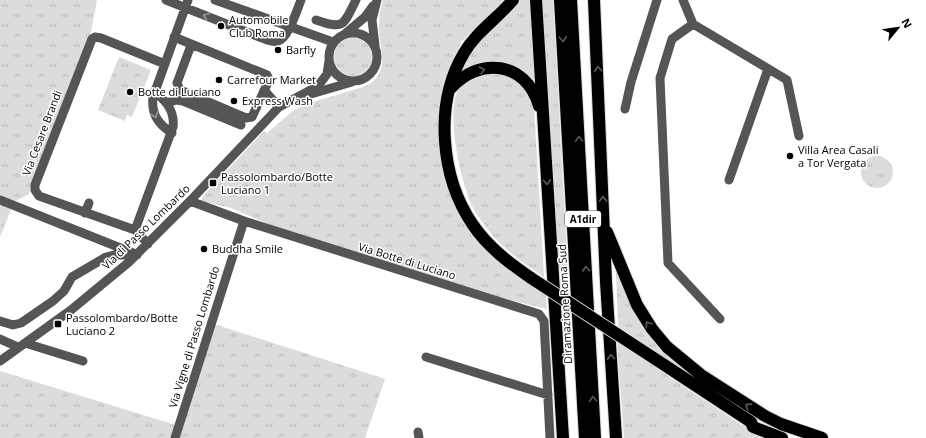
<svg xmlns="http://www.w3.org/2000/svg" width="926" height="438" viewBox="0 0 926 438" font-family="'Open Sans',sans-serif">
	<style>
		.grass { fill: url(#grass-tufts) }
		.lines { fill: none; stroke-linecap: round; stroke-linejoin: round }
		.highway-casing { stroke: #dbdbdb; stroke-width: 14 }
		.minor { stroke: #555; stroke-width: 9 }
		.highway { stroke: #000; stroke-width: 12 }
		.highway-bridge-casing { stroke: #dbdbdb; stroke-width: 14; stroke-linecap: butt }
		.highway-bridge { stroke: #000; stroke-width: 12 }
		.oneway { stroke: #999 }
		.oneway2 { stroke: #595959 }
		.poi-dot { fill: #000; stroke: #fff; stroke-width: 1.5 }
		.labels { text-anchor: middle; stroke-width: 3; stroke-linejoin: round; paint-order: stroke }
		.shield { fill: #fff; stroke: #4c4c4c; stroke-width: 1 }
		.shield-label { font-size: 10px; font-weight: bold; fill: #000 }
		.poi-label { font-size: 11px; fill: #000; stroke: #fff; text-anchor: start }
		.street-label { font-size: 11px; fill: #000; stroke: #fff }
	</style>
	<defs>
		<pattern id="grass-tufts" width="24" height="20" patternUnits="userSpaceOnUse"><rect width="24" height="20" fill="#dcdcdc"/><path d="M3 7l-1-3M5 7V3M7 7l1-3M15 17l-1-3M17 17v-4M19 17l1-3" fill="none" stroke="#bbb"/></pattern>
	</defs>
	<rect width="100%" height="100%" fill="#fff"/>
	<!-- grass -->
	<path class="grass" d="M0 0H97L90 37 29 194 14 202 0 237Z
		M383 0H504L461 42 443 83 441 116 448 172 502 264 546 296 547 309 481 293 277 228 231 208 201 201 203 196 264 131 267 133 294 110 306 104 366 86C392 73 379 48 379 27 379 18 380 9 383 0Z
		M521 0H531L535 86 516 68 461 74C472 33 501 30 521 0Z
		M541 0H553L569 294 558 286Z
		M334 57a19 19 0 1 1 38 0a19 19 0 1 1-38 0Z
		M119 57 151 70 132 117 127 115 125 121 98 110Z
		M495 71 525 84 534 106 544 277C520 261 499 246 483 223 476 214 470 204 467 193 459 170 445 108 460 86 468 75 483 74 495 71Z
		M861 172a16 16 0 1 1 32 0a16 16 0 1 1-32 0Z
		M618 270 650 334 759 419 760 422 722 399 618 326 616 273Z
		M211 323 385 379 365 438H0V371L179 426Z
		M617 342 742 425 769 438H624Z"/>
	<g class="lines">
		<defs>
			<path id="highway" d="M513 0C497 19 477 31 464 53 434 103 440 177 473 225 488 247 509 263 531 278
				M536 0 563 438
				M560 0 585 438
				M571 0 595 438
				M594 0 606 282 616 438
				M450 89C479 56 526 61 539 106
				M607 232 637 305 652 329 667 347 701 375 765 416 781 424 822 438
				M669 368 751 422 753 427 782 438"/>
		</defs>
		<!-- highway casing -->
		<use href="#highway" class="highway-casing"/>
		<!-- minor -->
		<path class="minor" d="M166 0 262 38C267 40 273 43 278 41 288 39 297 10 301 0
			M215 0 333 42
			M683 0 693 24 787 80 799 136
			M316 20C345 30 343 25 356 0
			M693 24 672 39 660 78 668 263 720 319
			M329 57a24 24 0 1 1 48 0a24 24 0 1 1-48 0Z
			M346 33 365 17 373 6
			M174 37 196 46
			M375 45 372 20 377 0
			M196 46 267 75 269 80 252 117 246 118 180 90 177 83 190 48Z
			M264 90 279 107
			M311 94 352 82
			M166 103 177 100 183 101 241 125
			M625 109 631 82 657 0
			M172 133C158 124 151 114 153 97L188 0
			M729 180 768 69
			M0 200 133 253
			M190 201 244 221 539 314 544 321 550 438
			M85 213 89 203
			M135 230 173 127C175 112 166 100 154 92
			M148 244 135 230 39 196 35 190V185L92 39 95 37 101 38 165 64
			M0 321 13 325 21 323 53 301 64 291 72 277 106 257 114 255H137
			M0 339 18 347
			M25 343 83 361
			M426 357 548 395
			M0 361 71 310 129 262 190 201 279 107 318 86 327 74 329 61
			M418 432 419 438
			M175 438 244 221"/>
		<!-- highway -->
		<use href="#highway" class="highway"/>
		<defs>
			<path id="highway-bridge" d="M531 278 669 368"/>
		</defs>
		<!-- highway-bridge casing -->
		<use href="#highway-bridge" class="highway-bridge-casing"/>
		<!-- highway-bridge -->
		<use href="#highway-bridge" class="highway-bridge"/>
	</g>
	<!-- one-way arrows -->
	<defs><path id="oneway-chevron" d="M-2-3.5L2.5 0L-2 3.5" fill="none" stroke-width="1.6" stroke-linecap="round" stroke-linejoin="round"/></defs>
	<g class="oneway">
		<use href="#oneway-chevron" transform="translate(206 16) rotate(-158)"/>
		<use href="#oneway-chevron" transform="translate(155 115) rotate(68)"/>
	</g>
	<g class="oneway2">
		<use href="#oneway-chevron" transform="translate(563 39) rotate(87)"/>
		<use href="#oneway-chevron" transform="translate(598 69) rotate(-93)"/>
		<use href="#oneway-chevron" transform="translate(482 70) rotate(-14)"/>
		<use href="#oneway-chevron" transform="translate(579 139) rotate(-93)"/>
		<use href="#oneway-chevron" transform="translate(547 182) rotate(86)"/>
		<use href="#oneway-chevron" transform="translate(603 199) rotate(-92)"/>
		<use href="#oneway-chevron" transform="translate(586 269) rotate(-93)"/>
		<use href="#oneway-chevron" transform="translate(648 324) rotate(-124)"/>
		<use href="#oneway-chevron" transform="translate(611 357) rotate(-94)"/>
		<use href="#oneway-chevron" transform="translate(593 399) rotate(-93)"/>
		<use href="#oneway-chevron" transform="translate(748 406) rotate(-147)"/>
	</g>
	<!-- markers -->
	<g class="poi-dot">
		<circle cx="221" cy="26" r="4"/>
		<circle cx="278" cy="50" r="4"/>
		<circle cx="219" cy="80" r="4"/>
		<circle cx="130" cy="92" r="4"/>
		<circle cx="234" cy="101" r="4"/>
		<circle cx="790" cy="156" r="4"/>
		<rect x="209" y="179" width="8" height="8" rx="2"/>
		<circle cx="204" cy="249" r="4"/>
		<rect x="54" y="320" width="8" height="8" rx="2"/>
	</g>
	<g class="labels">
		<!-- shield labels -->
		<rect class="shield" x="565" y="211" width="36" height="16" rx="3"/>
		<g class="shield-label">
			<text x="583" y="223">A1dir</text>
		</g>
		<!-- poi labels -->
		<g class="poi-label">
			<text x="229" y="24">Automobile<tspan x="229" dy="13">Club Roma</tspan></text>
			<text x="286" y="54">Barfly</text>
			<text x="227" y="84">Carrefour Market</text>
			<text x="138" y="96">Botte di Luciano</text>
			<text x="242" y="105">Express Wash</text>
			<text x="798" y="154">Villa Area Casali<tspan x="798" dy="13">a Tor Vergata</tspan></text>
			<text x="221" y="181">Passolombardo/Botte<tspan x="221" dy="13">Luciano 1</tspan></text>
			<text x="212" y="253">Buddha Smile</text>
			<text x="66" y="322">Passolombardo/Botte<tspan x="66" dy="13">Luciano 2</tspan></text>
		</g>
		<!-- street labels -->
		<g class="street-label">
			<text transform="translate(42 133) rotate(-69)" y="4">Via Cesare Brandi</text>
			<text transform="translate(146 227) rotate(-44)" y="4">Via di Passo Lombardo</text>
			<text transform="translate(407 261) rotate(17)" y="4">Via Botte di Luciano</text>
			<text transform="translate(565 304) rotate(-93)" y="4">Diramazione Roma Sud</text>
			<text transform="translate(194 337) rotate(-73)" y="4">Via Vigne di Passo Lombardo</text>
		</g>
	</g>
	<!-- north arrow -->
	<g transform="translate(898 28) rotate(61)" stroke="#ffffff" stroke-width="3" paint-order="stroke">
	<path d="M0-3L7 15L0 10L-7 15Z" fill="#000000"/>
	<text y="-6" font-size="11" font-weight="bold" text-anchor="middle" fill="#000000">N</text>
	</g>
</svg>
